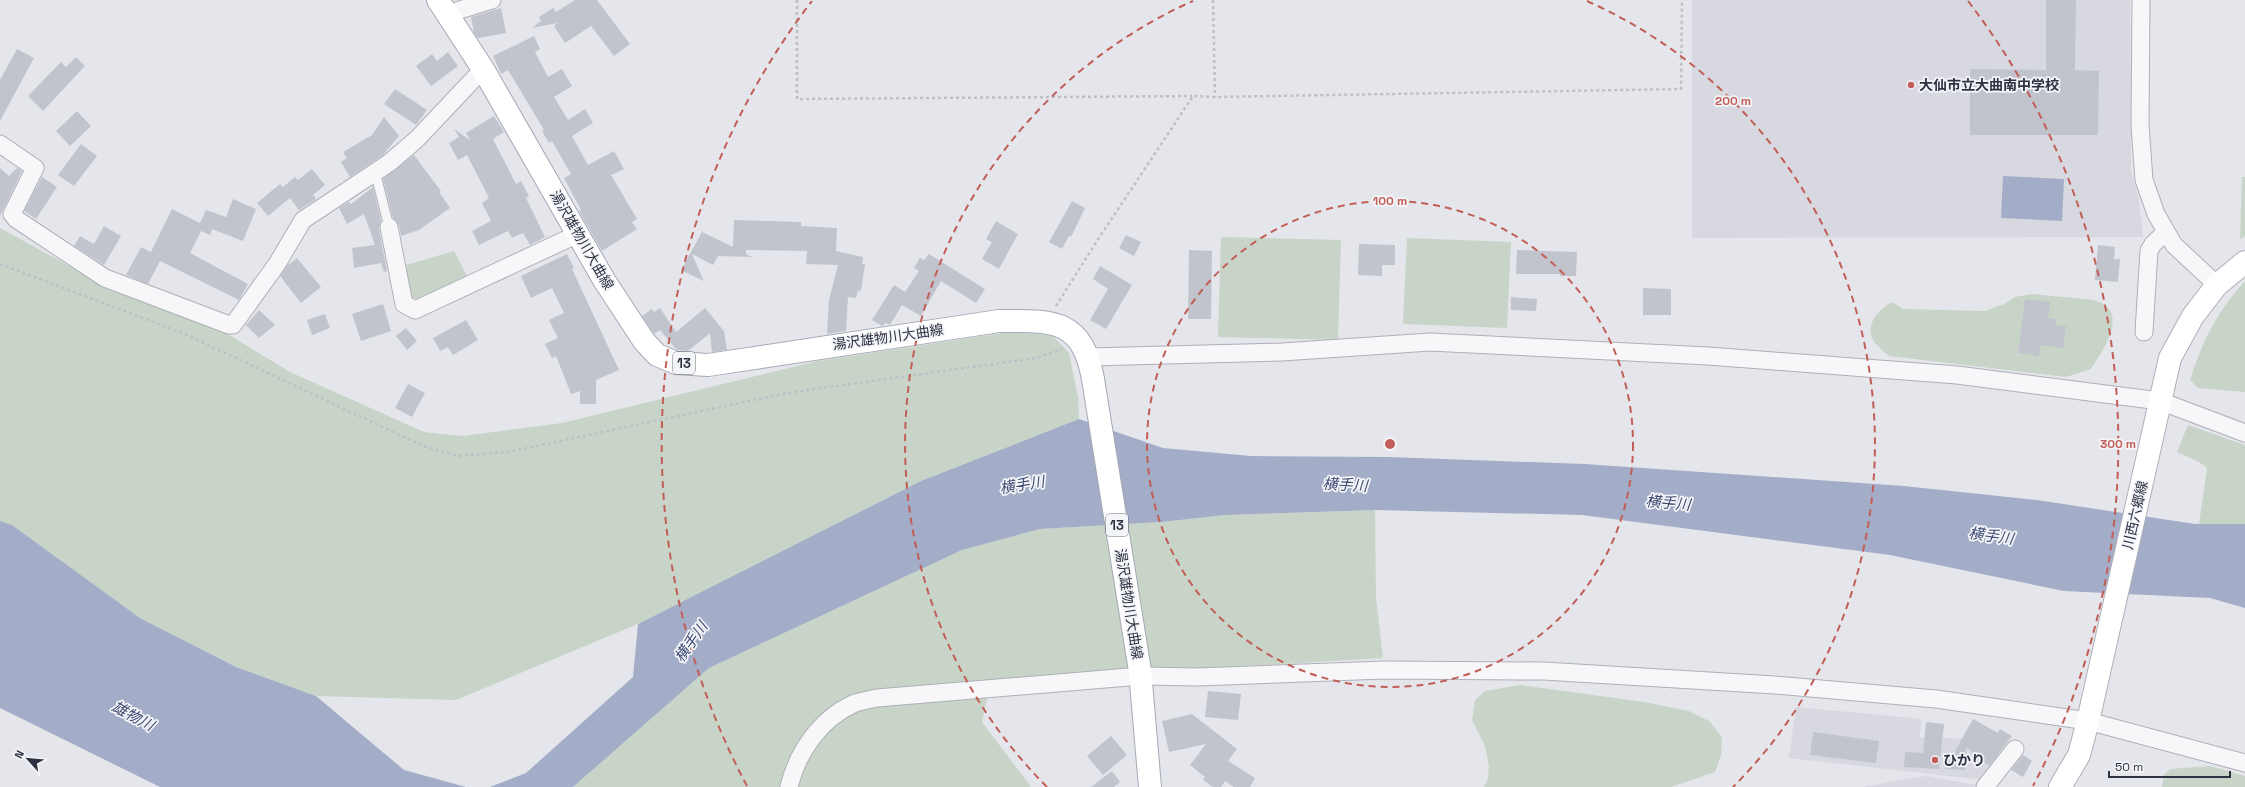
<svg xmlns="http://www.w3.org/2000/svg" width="2245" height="787" viewBox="0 0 2245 787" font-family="'Space Grotesk','Noto Sans JP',sans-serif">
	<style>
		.built { fill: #d7d8e0 }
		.green { fill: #c7d4c7 }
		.water { fill: #a4adc7 }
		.building { fill: #c2c4cd }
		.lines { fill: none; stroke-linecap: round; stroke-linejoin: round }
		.lane-casing { stroke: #aeb0b8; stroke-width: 11 }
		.street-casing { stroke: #aeb0b8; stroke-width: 19 }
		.secondary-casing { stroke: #aeb0b8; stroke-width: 24 }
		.primary-casing { stroke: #a5a8b5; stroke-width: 24 }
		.path { stroke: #bfc0c6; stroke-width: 2.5; stroke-dasharray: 3 3; stroke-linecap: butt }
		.lane { stroke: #f7f7f9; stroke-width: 9 }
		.street { stroke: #f7f7f9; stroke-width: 17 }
		.secondary { stroke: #fff; stroke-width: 22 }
		.primary { stroke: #fff; stroke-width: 22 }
		.ring { fill: none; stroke: #c25e58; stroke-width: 2; stroke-dasharray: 7 5 }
		.poi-dot { fill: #c25e58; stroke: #f4f5f8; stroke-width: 1.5 }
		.labels { text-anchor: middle; stroke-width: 3.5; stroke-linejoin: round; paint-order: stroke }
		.shield { fill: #f4f5f8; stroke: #696c79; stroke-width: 1 }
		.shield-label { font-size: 13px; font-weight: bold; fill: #2e3142 }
		.poi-label { font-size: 14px; font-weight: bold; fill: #2e3142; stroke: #f4f5f8; text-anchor: start }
		.street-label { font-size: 14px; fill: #2e3142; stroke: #f4f5f8 }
		.water-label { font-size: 15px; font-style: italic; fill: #3c4972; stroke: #f4f5f8 }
		.centre { fill: #c25e58; stroke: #f4f5f8; stroke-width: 2 }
		.ring-label { font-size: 12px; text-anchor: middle; font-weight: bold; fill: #c25e58; stroke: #f4f5f8; stroke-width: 3.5; stroke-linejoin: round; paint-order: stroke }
	</style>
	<rect width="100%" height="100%" fill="#e5e6eb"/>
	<!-- built -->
	<path class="built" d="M1692 0H2130L2131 170 2139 201 2143 237 1692 238Z
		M1796 707 1922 719 1919 737 1971 739 2002 755 1984 780 1789 758Z
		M1926 776 1976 785 1974 787H1862Z"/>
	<!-- green -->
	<path class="green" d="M2242 177H2245V236L2240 239Z
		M0 228 93 279 226 333 290 372 424 432 440 434 463 436 562 423 818 361 1009 332 1052 335 1069 353 1078 397 1079 419 921 481 638 624 456 700 316 696 236 667 140 618 12 525 0 521Z
		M1221 237 1341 240 1338 340 1218 337Z
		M1407 238 1511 242 1507 328 1403 324Z
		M454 251 467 276 423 299 418 300 411 297 406 265Z
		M2245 281V392L2198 388 2190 380C2202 342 2218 310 2245 281Z
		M2031 294 2094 300C2131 311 2104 349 2091 369L2066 377 1889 356C1885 352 1879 348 1875 343 1863 327 1878 309 1892 302L1903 309 1985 311 2004 304 2015 297Z
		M2188 425 2245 445V524H2199L2207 468 2199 462 2177 452Z
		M1375 510 1376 598 1383 658 991 681 982 722 1031 787H573L709 668 962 550 1040 529 1162 522 1225 515Z
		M1520 685 1644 702 1689 711 1709 721 1722 737 1721 755 1715 772 1671 787H1484L1488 779 1489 766 1485 746 1472 720 1475 700 1485 691Z
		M2210 766 2245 776V787H2162L2164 775 2170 769Z"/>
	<!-- water -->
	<path class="water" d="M2003 176 2064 179 2062 221 2001 218Z
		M1079 419 1163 448 1251 456 1388 457 1585 464 1904 486 2037 500 2195 524H2245V608L2210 598 2064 591 1890 555 1582 515 1375 510 1225 515 1162 522 1040 529 962 550 709 668 573 787H490L526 773 633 677 638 624 921 481Z
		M0 521 12 525 140 618 236 667 316 696 404 770 466 787H160L0 708Z"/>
	<!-- building -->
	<path class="building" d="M575 0H597L630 44 614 56 591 26 565 43 554 26 557 23 532 28 541 21 539 17 553 8 556 12Z
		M2046 0H2076L2075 70 2099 71 2098 135H1970V69L2046 70Z
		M501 8 506 33 478 38 474 33 471 17Z
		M534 36 540 49 535 52 548 77 562 69 572 86 554 97 568 120 585 109 593 123 572 136 588 165 614 151 624 169 611 175 637 219 632 222 637 229 602 251 579 211 581 210 564 178 571 174 552 141 549 143 542 131 544 130 508 70 501 74 493 56Z
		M17 49 34 58 0 121V80Z
		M448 52 458 66 431 86 416 66 432 54 437 61Z
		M76 57 85 66 43 111 28 96 61 62 66 67Z
		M395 89 427 110 416 125 384 104Z
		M77 111 91 126 70 146 56 131Z
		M494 116 504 132 493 139 516 184 521 181 529 196 526 198 545 237 530 245 523 233 512 238 508 231 479 245 472 231 491 221 482 203 489 198 467 155 458 160 449 143 459 137 454 129 470 140 466 133Z
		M384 117 399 136 383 155 350 177 341 162 347 158 343 152 372 135Z
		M81 144 97 156 74 186 58 175Z
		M414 155 441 191 439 192 450 208 419 230 401 236 399 225 393 218 383 179Z
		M0 168 9 176 17 168 22 171 0 216Z
		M312 169 325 185 313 195 316 199 299 210 290 198 268 216 257 203 280 184 283 187 295 177 298 180Z
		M42 177 57 187 36 219 24 211Z
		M373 187 381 221 379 229 387 271 384 272 381 263 354 268 352 248 375 245 364 214 347 224 339 208 349 202 351 204Z
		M233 199 256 209 243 241 212 229 210 235 201 231 190 253 248 284 239 300 160 261 148 284 126 275 141 247 151 252 172 209 200 223 206 210 226 217Z
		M1072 201 1085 208 1071 237 1069 236 1062 249 1049 242Z
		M734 220 801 222V226L837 228 836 251 863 257 862 264H865L861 291 858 290 856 298 848 297 846 331 827 334 829 300 838 265 806 264 807 251 746 250V254L752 257 718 256 713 265 692 254 704 281 681 270 702 232 733 247Z
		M996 221 1018 234 999 269 982 259 992 242 986 239Z
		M104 226 121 236 104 265 74 246 80 236 94 244Z
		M1126 235 1141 242 1134 256 1119 248Z
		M1359 244 1395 245V265H1382V276L1358 275Z
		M2098 245 2115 247 2114 259H2120L2118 282 2095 280Z
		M1189 250 1212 251 1211 319H1188Z
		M1517 250 1577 252 1576 276H1560V274H1516Z
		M567 254 574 268 572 269 619 370 596 380V404H580V391L571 394 556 356 552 358 545 344 558 338 549 320 564 313 552 288 531 298 521 276Z
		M929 254 985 289 976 303 941 281 921 316 902 305 890 325 886 323 882 326 872 320 894 285 905 292 919 271 914 268 920 258 924 260Z
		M297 258 321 287 301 303 280 276 287 266Z
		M1100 266 1132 285 1106 329 1090 320 1108 289 1093 279Z
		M1643 288 1671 289V315H1643Z
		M1511 297 1537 299 1536 311 1511 310Z
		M2025 299 2050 302 2048 318 2056 319 2055 325 2066 326 2063 348 2040 345 2039 356 2018 353Z
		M383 304 391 331 361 341 352 314Z
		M660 308 676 332 705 308 724 331 727 350 712 352 710 333 688 351 677 350 660 330 654 334 642 316 652 309 654 312Z
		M259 310 275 325 259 338 246 325Z
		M325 314 330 328 312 335 307 320Z
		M466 320 478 340 453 355 448 347 440 351 433 338Z
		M406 328 417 341 407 350 396 336Z
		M408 384 425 393 412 417 395 408Z
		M1208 691 1241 694 1238 720 1205 717Z
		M1192 714 1237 749 1228 761 1255 778 1250 787H1234L1225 781 1221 787H1213L1203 780 1205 777 1190 765 1206 744 1169 752 1162 721Z
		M1973 719 1998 733 2000 729 2012 736 1989 766 1966 747 1965 770 1945 769Z
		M1926 722 1944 724 1939 769 1904 767 1905 752 1923 753Z
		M1813 732 1879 741 1876 763 1810 755Z
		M1111 736 1127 755 1103 775 1087 756Z
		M2023 755 2032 761 2023 777 2011 770Z
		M1112 771 1120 782 1114 787H1091Z"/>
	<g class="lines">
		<defs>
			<path id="lane" d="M375 171 389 227"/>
			<path id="street" d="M2141 0 2140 125 2144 180 2156 214 2174 245 2217 285
				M447 14 492 0
				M0 144 35 168 12 214 16 219 105 278 229 325H233L277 264 303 220 389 163 417 139 483 69
				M389 227 404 304 415 310 578 234
				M2144 332 2149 251 2153 244 2166 232
				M1089 357 1282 352 1430 342 1708 356 1957 375 2160 401 2245 433
				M789 787C797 753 820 719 853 704 860 701 869 700 877 698L1141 676 1198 677 1384 670 1544 671 1775 685 1936 699 2088 721 2245 763
				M1985 787 2015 749"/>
			<path id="secondary" d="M2060 787 2079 755 2088 721 2170 358 2193 316 2217 285 2245 262"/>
			<path id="primary" d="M438 0 483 69 604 280 644 341 657 355 676 363 708 365 999 321C1053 321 1082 318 1093 379L1140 671 1150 787"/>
		</defs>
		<!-- lane casing -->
		<use href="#lane" class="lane-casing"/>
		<!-- street casing -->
		<use href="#street" class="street-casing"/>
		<!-- secondary casing -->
		<use href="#secondary" class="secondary-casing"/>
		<!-- primary casing -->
		<use href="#primary" class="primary-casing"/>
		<!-- path -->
		<path class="path" d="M797 0V99L1192 96
			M1213 0 1215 97
			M0 264 185 334 423 446 458 456 508 452 787 393 1036 358 1062 349
			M1056 306 1095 244 1193 96 1215 97 1681 89 1682 0"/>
		<!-- lane -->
		<use href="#lane" class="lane"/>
		<!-- street -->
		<use href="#street" class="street"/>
		<!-- secondary -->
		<use href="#secondary" class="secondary"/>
		<!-- primary -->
		<use href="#primary" class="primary"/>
	</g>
	<!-- distance rings -->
	<g class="ring">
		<circle cx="1390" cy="444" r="243"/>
		<path d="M1047 787A485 485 0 0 1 1193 1M1587 1A485 485 0 0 1 1733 787"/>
		<path d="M747 786A728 728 0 0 1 812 1M1968 1A728 728 0 0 1 2033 786"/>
	</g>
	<!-- markers -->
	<g class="poi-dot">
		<circle cx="1911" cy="85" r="4"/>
		<circle cx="1935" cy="760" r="4"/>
	</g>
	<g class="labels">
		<!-- shield labels -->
		<g class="shield">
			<rect x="673" y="352" width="22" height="22" rx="3"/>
			<rect x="1106" y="514" width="22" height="22" rx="3"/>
		</g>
		<g class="shield-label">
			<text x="684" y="368">13</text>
			<text x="1117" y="530">13</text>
		</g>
		<!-- poi labels -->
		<g class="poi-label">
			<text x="1919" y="90">大仙市立大曲南中学校</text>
			<text x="1943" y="765">ひかり</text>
		</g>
		<!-- street labels -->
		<g class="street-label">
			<text transform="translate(582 240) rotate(60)" y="5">湯沢雄物川大曲線</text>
			<text transform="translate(888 337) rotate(-8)" y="5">湯沢雄物川大曲線</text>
			<text transform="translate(2135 515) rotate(-77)" y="5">川西六郷線</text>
			<text transform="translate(1129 604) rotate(81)" y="5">湯沢雄物川大曲線</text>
		</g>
		<!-- water labels -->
		<g class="water-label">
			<text transform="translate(1022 485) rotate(-9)" y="5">横手川</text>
			<text transform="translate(1345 485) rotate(3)" y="5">横手川</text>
			<text transform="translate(1668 503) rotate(5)" y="5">横手川</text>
			<text transform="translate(1991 536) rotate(8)" y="5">横手川</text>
			<text transform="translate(691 642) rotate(-55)" y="5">横手川</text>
			<text transform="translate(133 716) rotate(28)" y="5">雄物川</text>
		</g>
	</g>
	<circle cx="1390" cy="444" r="6" class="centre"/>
	<g class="ring-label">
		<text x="1733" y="105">200 m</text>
		<text x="1390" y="205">100 m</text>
		<text x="2118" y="448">300 m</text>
	</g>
	<!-- north arrow -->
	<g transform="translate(28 759) rotate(297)" stroke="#f4f5f8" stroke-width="3" paint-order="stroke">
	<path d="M0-3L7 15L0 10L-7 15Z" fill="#2e3142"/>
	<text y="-6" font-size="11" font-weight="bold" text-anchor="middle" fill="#2e3142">N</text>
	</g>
	<!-- scale -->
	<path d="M2109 771v6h121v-6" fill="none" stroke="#2e3142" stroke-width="2"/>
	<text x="2115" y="771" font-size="12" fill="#2e3142" stroke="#f4f5f8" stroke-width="3" paint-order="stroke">50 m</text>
</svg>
